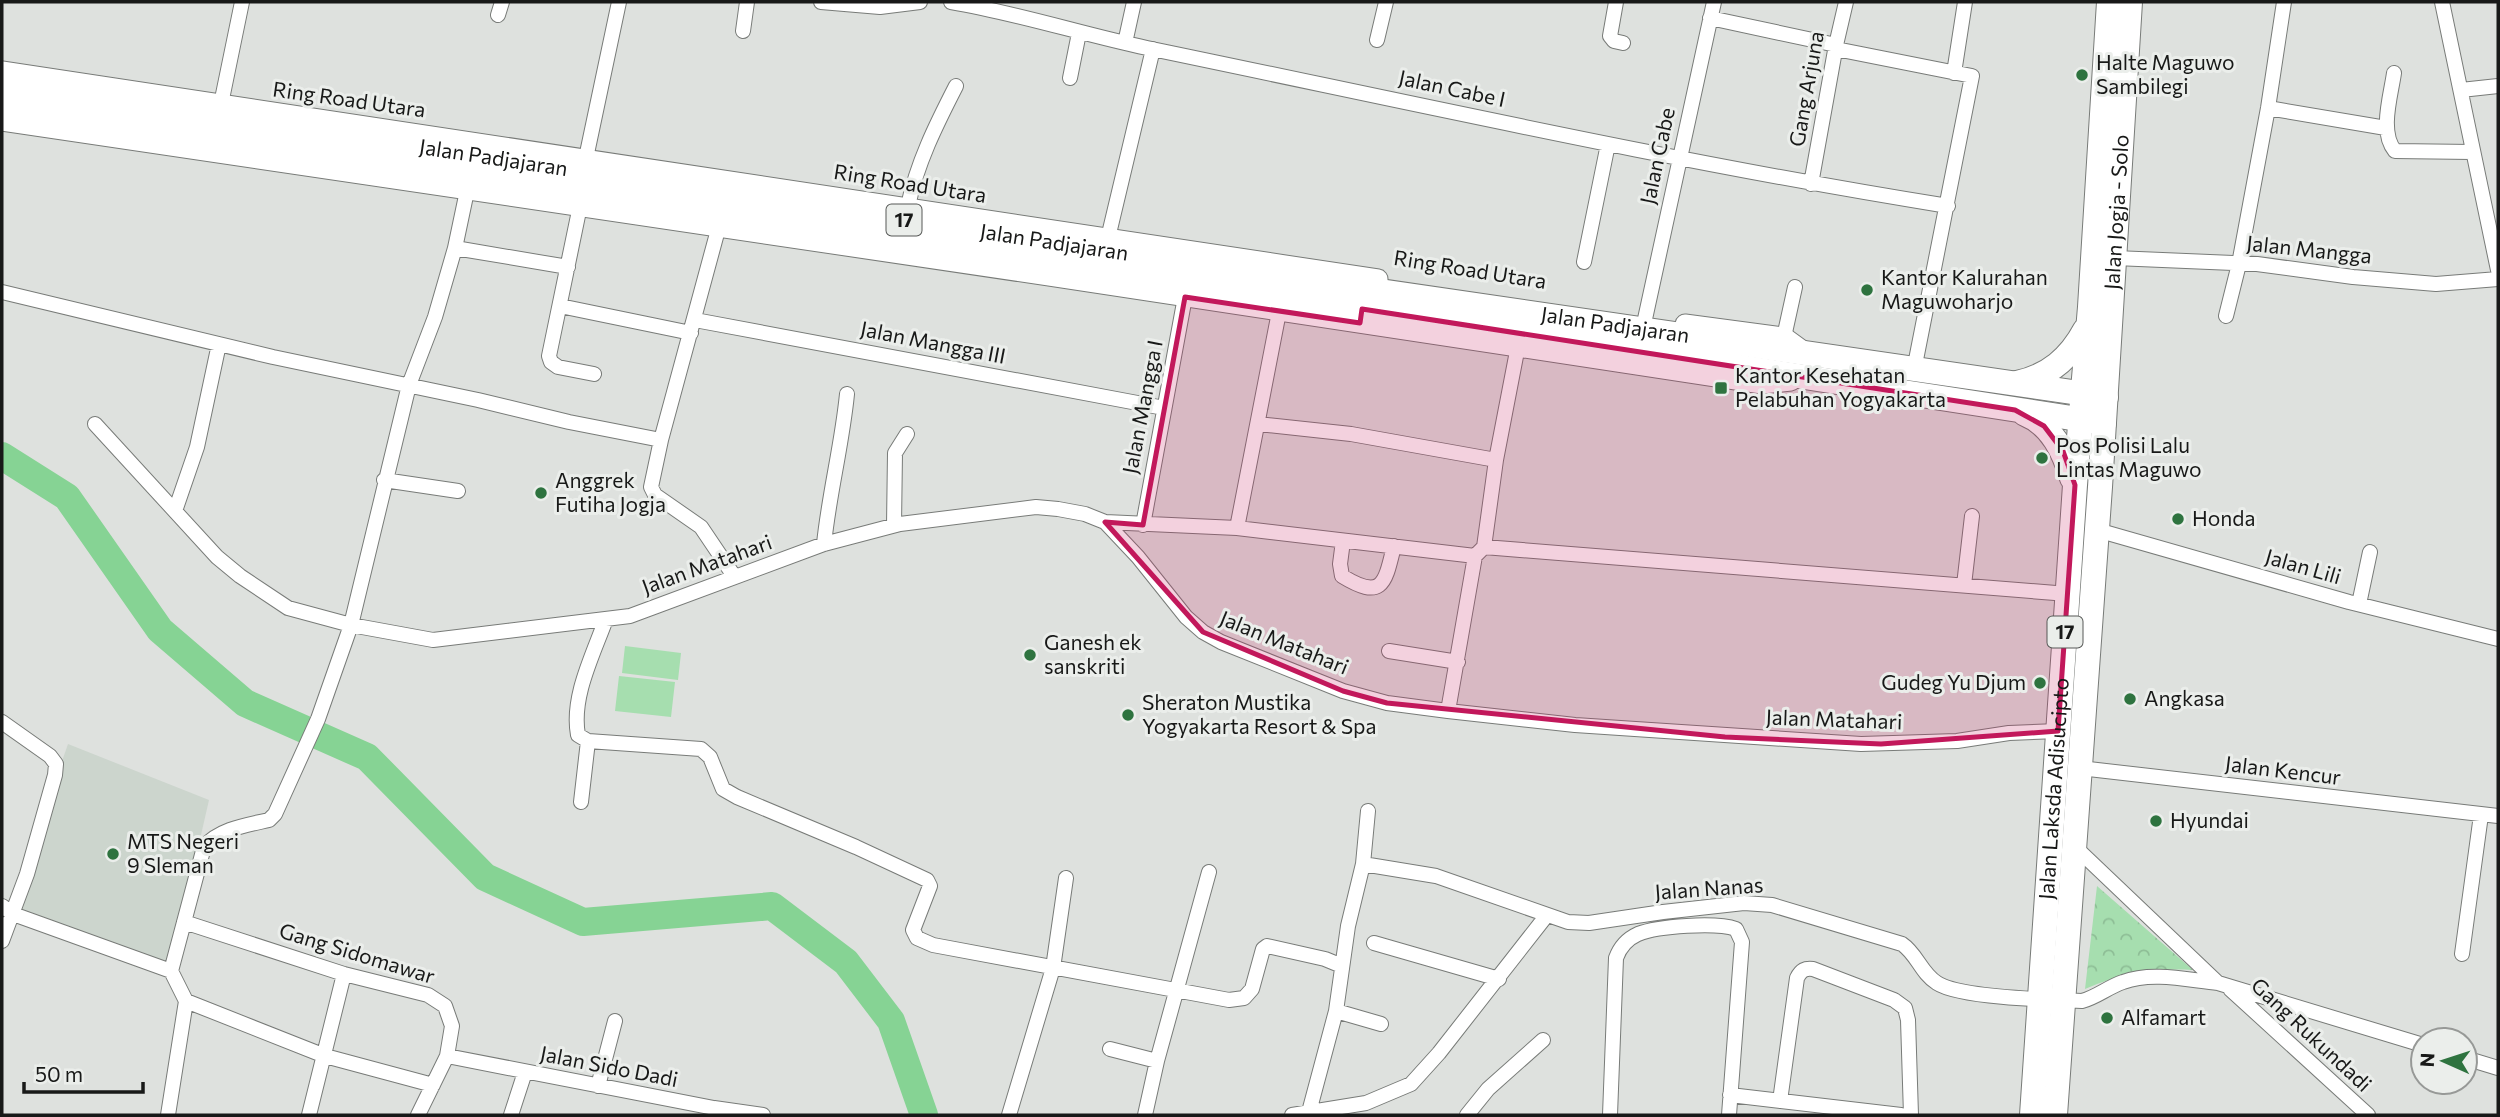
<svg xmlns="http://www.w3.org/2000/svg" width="2500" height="1117" viewBox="0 0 2500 1117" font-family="Commissioner,sans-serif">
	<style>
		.built { fill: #ccd5cd }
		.park { fill: url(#park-crowns) }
		.pitch { fill: #a6deaf }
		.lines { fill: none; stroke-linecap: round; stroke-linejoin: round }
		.river { stroke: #86d394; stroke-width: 28 }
		.minor-casing { stroke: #787b78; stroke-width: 16 }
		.tertiary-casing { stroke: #787b78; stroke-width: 21 }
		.trunk-casing { stroke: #787b78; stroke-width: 26 }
		.minor { stroke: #fff; stroke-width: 14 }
		.tertiary { stroke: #fff; stroke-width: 19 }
		.trunk { stroke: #fff; stroke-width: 24 }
		.marked { fill: #c2185b; fill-opacity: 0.2; stroke: #c2185b; stroke-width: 5; stroke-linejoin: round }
		.poi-dot { fill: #2e733f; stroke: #ebeeeb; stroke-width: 2.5 }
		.labels { text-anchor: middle; stroke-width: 6; stroke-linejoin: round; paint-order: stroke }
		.shield { fill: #ebeeeb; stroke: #575957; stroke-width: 2 }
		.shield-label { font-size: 19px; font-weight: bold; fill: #181918 }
		.poi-label { font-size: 21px; fill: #181918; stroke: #ebeeeb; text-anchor: start }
		.street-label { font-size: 21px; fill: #181918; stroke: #ebeeeb }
	</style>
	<defs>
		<pattern id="park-crowns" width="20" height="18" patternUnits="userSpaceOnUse" patternTransform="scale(1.75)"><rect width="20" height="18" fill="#a6deaf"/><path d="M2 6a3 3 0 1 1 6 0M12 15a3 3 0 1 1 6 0" fill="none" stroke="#8ebe96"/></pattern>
	</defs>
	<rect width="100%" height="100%" fill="#dee1de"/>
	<!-- built -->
	<path class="built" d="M68 744 209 800 171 966 11 908Z"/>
	<!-- park -->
	<path class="park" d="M2097 886 2193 970C2150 968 2124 973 2085 989Z"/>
	<!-- pitch -->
	<path class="pitch" d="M625 646 681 653 678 680 622 673Z
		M619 676 675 682 671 717 615 711Z"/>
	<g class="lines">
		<!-- river -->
		<path class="river" d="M2 456 67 497 160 630 245 703 367 757 485 877 583 922 772 906 846 962 891 1021 924 1115"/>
		<defs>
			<path id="minor" d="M821 2 880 7 920 2
				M951 2C1017 13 1081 34 1147 48 1413 103 1679 163 1948 206
				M1616 2 1610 36 1614 41 1623 43
				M2442 2 2498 270
				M498 15 502 2
				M1710 18 1836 45
				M743 31 747 2
				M1377 40 1386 2
				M1125 43 1134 2
				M1836 49 1972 76 1914 370
				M1954 73 1965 2
				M2394 73C2391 95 2379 132 2395 151L2472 152
				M1070 78 1079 33
				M2461 90 2498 86
				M221 104 242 2
				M2268 108 2386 128
				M586 158 619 2
				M1811 184 1836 45 1846 2
				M580 206 549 356 551 362 558 367 594 374
				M908 206C917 163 936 125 956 86
				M719 226 661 440 651 487 655 495 701 527 734 576
				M1108 238 1153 49
				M455 248 568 267
				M2115 258 2257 264 2353 277 2436 284 2498 279
				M1584 262 1608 144
				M2 292 273 357 478 400 569 422 661 440
				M560 306 691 333
				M2226 316 2239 264 2268 108 2284 2
				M1645 319 1714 2
				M695 320 1164 408
				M1784 337 1795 287
				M95 424 217 557 240 576 288 608 351 625 433 640 630 616 824 544 900 524 1036 507 1058 509 1085 514 1105 522 1138 557 1186 617 1203 632 1221 642 1343 691 1387 703 1448 711 1575 725 1861 744 1957 741 2009 733 2058 731
				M1258 424 1351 434 1496 460
				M384 480 458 491
				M175 511 197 447 219 344
				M1105 522 1237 528 1475 556
				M894 525 895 453 907 434
				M1143 525 1185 297
				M1237 528 1279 312
				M2097 530 2349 602 2498 639
				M1343 541 1340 564 1342 576C1383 601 1385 583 1394 546
				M824 544C829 494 842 445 847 394
				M1484 547 2068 594
				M1964 585 1972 516
				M2359 604 2370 552
				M606 619C593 655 571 697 578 735L588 741 701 749 710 757 723 789 737 797 856 847 927 880 930 886 913 930 917 938 933 945 1229 1000 1244 998 1252 989 1263 949 1267 946 1325 959 1342 966
				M1389 651 1458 662
				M1448 711 1475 556 1484 547 1496 460 1518 346
				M2 722 50 756 56 764 55 775 27 874 2 941
				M2080 768 2498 816
				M581 802 588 741
				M2073 845 2218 983 2423 1045
				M1363 864 1436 876 1568 922 1589 923 1663 912 1744 903 1772 905 1902 944C1917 954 1921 973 1937 983 1960 998 2051 1000 2082 1001 2097 997 2108 987 2123 982 2152 971 2188 980 2218 983
				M2 906 13 914 171 971
				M184 922 344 974 428 995 445 1006 452 1026 447 1056 418 1115
				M1374 943 1499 979
				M2462 954 2481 815
				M2230 989 2368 1115
				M186 1001 325 1056 433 1085
				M1336 1011 1381 1024
				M1110 1049 1157 1061
				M447 1056 714 1108 763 1115
				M2465 1058 2498 1068
				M598 1086 615 1021
				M1730 1095 1901 1115
				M1780 1101 1797 978C1801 970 1805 968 1813 969L1894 1000 1905 1008 1908 1020 1911 1115
				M1309 1112 1336 1011 1348 926 1363 864 1368 811
				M168 1115 186 1001 171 971 204 847C219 829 247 825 269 820L275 814 318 719 351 625 409 385 435 317 455 248 467 191
				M309 1115 344 974
				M511 1115 525 1072
				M1009 1115 1053 968 1066 878
				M1145 1115 1157 1061 1209 872
				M1292 1115 1366 1103 1411 1084 1439 1053 1547 915
				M1467 1115 1488 1089 1543 1040
				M1610 1115 1616 958C1620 947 1627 939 1638 934 1658 926 1716 922 1736 929L1742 942 1729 1115"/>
			<path id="tertiary" d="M2 71 1378 279
				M2 121C588 209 1176 293 1762 384L1791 381
				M1685 324 1784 337 1806 353"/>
			<g id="trunk">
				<path id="s1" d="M2 84 1222 268 2106 397"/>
				<path d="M2 106 1362 309 2104 423"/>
				<path d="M2017 383C2049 376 2070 358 2085 330"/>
				<path d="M2025 414C2052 425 2064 452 2072 478"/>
				<path id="s2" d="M2032 1115 2075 485 2090 307 2109 2"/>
				<path id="s3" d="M2055 1115 2100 487 2130 2"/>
			</g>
		</defs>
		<!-- minor casing -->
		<use href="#minor" class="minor-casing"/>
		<!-- tertiary casing -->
		<use href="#tertiary" class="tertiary-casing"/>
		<!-- trunk casing -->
		<use href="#trunk" class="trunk-casing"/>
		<!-- minor -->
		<use href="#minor" class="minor"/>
		<!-- tertiary -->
		<use href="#tertiary" class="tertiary"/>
		<!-- trunk -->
		<use href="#trunk" class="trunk"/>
	</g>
	<!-- marked area -->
	<path class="marked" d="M1185 297 1360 323 1362 309 2015 410 2044 426 2063 451 2075 485 2058 731 1881 744 1725 737 1387 703 1343 691 1203 632 1105 522 1143 525Z"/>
	<!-- markers -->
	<g class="poi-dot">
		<circle cx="2082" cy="75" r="7"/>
		<circle cx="1867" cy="290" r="7"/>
		<rect x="1714" y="381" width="14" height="14" rx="3.5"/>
		<circle cx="2042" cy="458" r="7"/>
		<circle cx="541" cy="493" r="7"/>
		<circle cx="2178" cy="519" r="7"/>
		<circle cx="1030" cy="655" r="7"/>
		<circle cx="2040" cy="683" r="7"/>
		<circle cx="2130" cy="699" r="7"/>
		<circle cx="1128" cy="715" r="7"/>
		<circle cx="2156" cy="821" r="7"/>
		<circle cx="113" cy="854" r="7"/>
		<circle cx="2107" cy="1018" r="7"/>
	</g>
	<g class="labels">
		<!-- shield labels -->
		<g class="shield">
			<rect x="886.5" y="204.5" width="35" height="31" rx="5"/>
			<rect x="2047.5" y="616.5" width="35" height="31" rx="5"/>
		</g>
		<g class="shield-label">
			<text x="904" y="227">17</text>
			<text x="2065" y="639">17</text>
		</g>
		<!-- poi labels -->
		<g class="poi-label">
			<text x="2096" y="70">Halte Maguwo<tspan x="2096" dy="24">Sambilegi</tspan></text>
			<text x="1881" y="285">Kantor Kalurahan<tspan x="1881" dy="24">Maguwoharjo</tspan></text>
			<text x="1735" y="383">Kantor Kesehatan<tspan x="1735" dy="24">Pelabuhan Yogyakarta</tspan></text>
			<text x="2056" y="453">Pos Polisi Lalu<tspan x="2056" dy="24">Lintas Maguwo</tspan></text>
			<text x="555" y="488">Anggrek<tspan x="555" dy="24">Futiha Jogja</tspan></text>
			<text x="2192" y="526">Honda</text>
			<text x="1044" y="650">Ganesh ek<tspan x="1044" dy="24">sanskriti</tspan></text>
			<text x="2026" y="690" text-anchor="end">Gudeg Yu Djum</text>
			<text x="2144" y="706">Angkasa</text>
			<text x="1142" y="710">Sheraton Mustika<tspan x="1142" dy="24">Yogyakarta Resort &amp; Spa</tspan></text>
			<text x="2170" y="828">Hyundai</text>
			<text x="127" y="849">MTS Negeri<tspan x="127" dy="24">9 Sleman</tspan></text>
			<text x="2121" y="1025">Alfamart</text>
		</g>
		<!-- street labels -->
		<g class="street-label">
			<text transform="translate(1452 89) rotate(12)" y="7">Jalan Cabe I</text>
			<text transform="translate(1807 89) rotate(-80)" y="7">Gang Arjuna</text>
			<text transform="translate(349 100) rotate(8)" y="7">Ring Road Utara</text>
			<text transform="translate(1658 156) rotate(-78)" y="7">Jalan Cabe</text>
			<text dy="7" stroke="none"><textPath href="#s1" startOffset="497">Jalan Padjajaran</textPath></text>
			<text transform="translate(910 184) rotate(9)" y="7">Ring Road Utara</text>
			<text dy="7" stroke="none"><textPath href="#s3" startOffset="905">Jalan Jogja - Solo</textPath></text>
			<text dy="7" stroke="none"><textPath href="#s1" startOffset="1064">Jalan Padjajaran</textPath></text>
			<text transform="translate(2309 250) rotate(6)" y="7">Jalan Mangga</text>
			<text transform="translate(1470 270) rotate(9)" y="7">Ring Road Utara</text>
			<text dy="7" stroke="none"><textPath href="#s1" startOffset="1631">Jalan Padjajaran</textPath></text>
			<text transform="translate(933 343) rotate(11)" y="7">Jalan Mangga III</text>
			<text transform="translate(1143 407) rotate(-79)" y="7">Jalan Mangga I</text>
			<text transform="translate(707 565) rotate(-20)" y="7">Jalan Matahari</text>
			<text transform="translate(2303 567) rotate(16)" y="7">Jalan Lili</text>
			<text transform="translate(1284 643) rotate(22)" y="7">Jalan Matahari</text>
			<text transform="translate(1834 720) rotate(2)" y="7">Jalan Matahari</text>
			<text transform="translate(2283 771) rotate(7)" y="7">Jalan Kencur</text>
			<text dy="7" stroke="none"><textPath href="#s2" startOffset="327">Jalan Laksda Adisucipto</textPath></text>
			<text transform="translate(1709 889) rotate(-4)" y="7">Jalan Nanas</text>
			<text transform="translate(357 954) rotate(17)" y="7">Gang Sidomawar</text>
			<text transform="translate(2311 1035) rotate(43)" y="7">Gang Rukundadi</text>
			<text transform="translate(609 1067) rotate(11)" y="7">Jalan Sido Dadi</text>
		</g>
	</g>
	<!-- border -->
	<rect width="2500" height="1117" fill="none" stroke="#181918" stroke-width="7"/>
	<!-- north arrow -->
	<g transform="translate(2444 1061) rotate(273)"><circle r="33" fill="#ebeeeb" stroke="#979997" stroke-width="2"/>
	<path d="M0-5L12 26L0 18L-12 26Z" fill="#2e733f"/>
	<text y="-10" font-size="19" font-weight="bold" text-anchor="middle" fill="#181918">N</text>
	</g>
	<!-- scale -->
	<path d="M24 1082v10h119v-10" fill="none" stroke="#181918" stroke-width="3.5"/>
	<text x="35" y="1082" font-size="21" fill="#181918" stroke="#ebeeeb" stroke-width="5" paint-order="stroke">50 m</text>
</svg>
